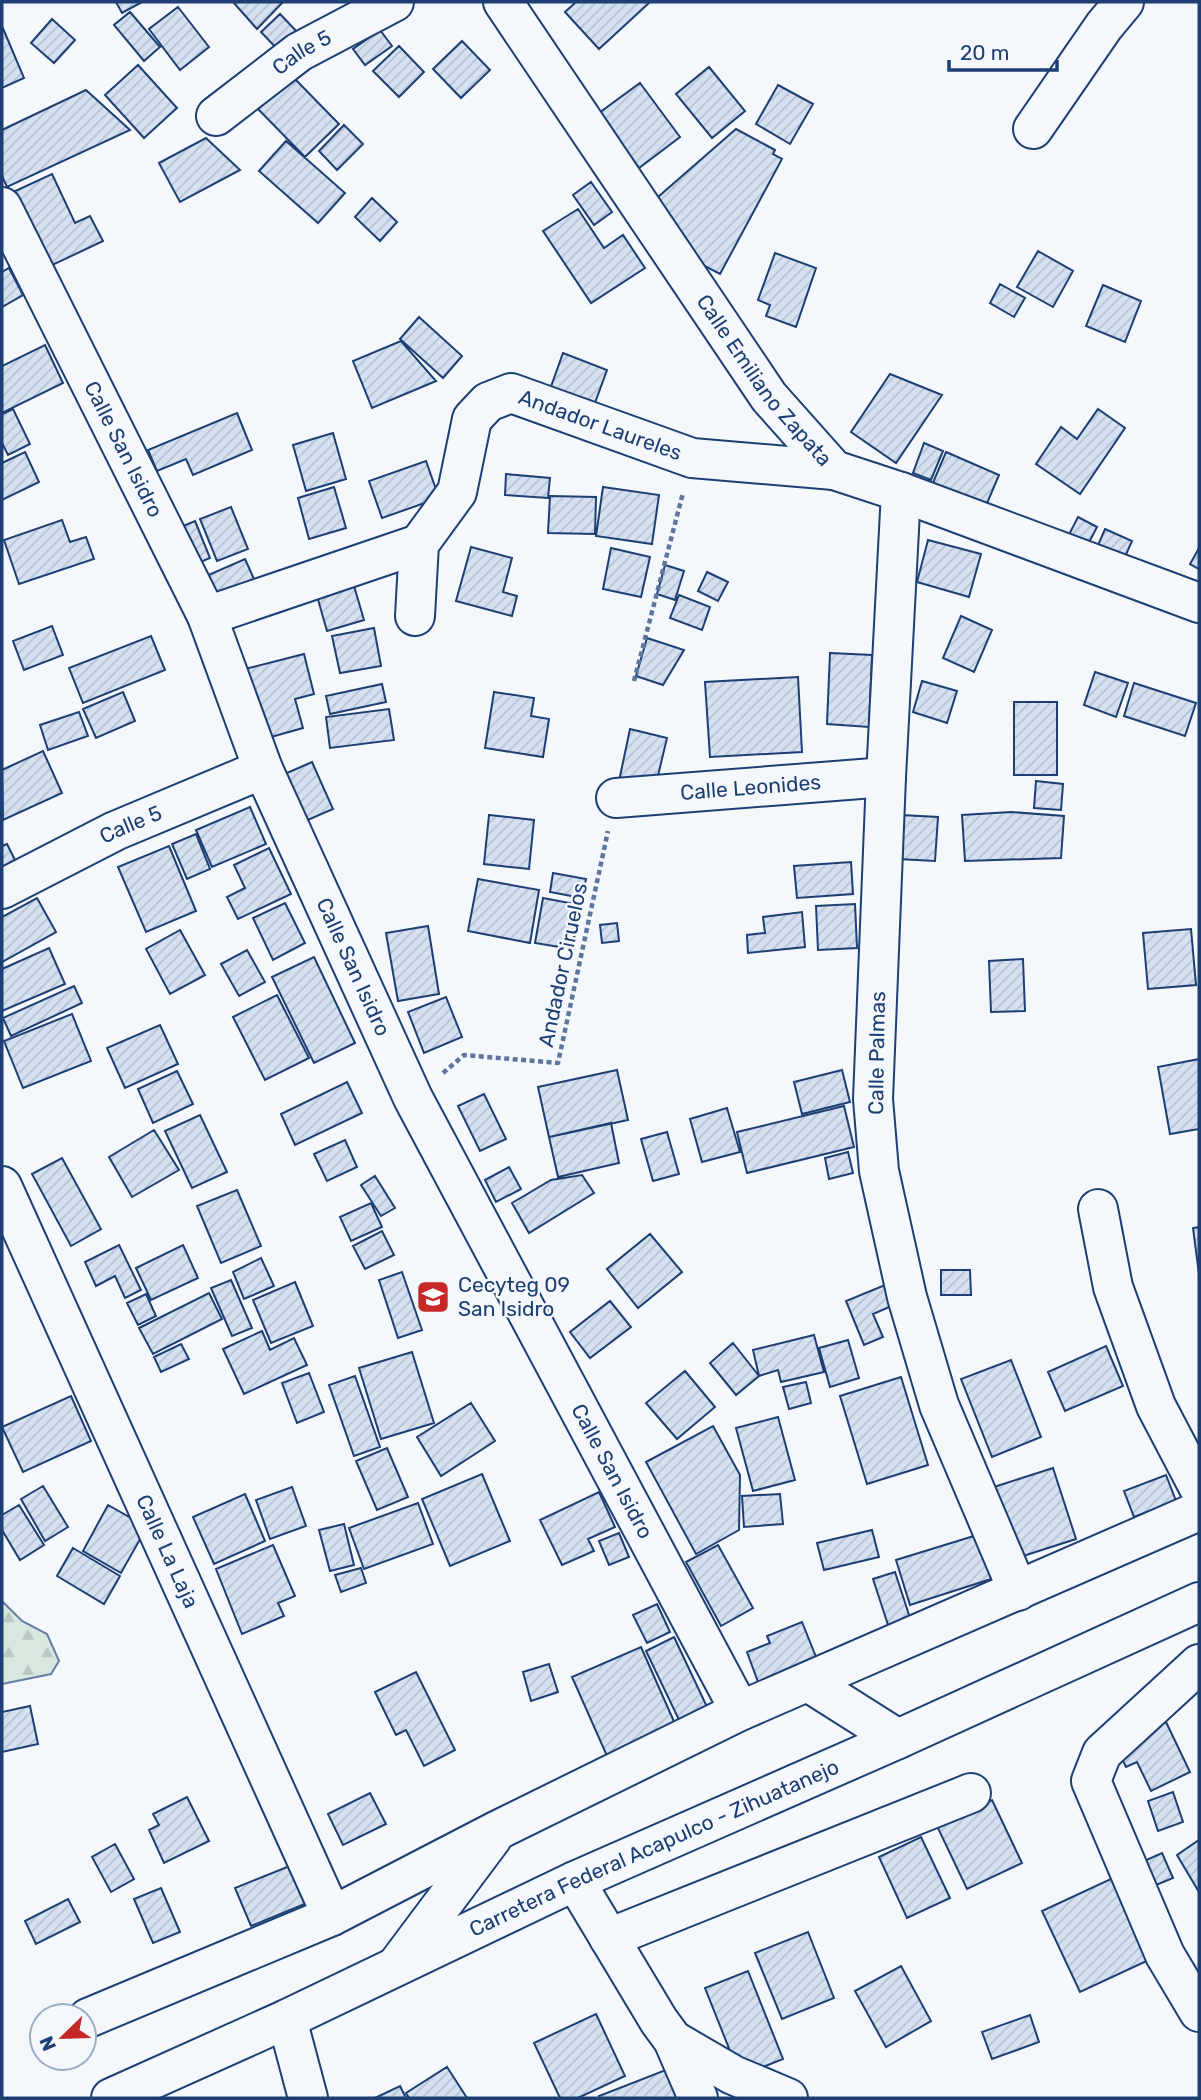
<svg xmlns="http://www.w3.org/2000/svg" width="1201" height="2100" viewBox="0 0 1201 2100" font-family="Rubik,sans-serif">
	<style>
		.forest { fill: url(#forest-firs); stroke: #687fa3; stroke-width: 2 }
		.building { fill: url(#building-hatch); stroke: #1d3f73; stroke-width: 2 }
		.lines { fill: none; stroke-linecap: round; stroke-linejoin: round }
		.minor-casing { stroke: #1d3f73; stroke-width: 42 }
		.major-casing { stroke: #1d3f73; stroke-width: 42 }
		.path { stroke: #5e769c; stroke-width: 4.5; stroke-dasharray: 5 3.5; stroke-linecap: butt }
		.minor { stroke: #f4f7fb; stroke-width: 38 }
		.major { stroke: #f4f7fb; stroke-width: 38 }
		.labels { text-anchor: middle; stroke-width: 5; stroke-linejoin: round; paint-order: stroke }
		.street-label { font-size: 21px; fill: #1d3f73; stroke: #f4f7fb }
		.poi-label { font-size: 21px; fill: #1d3f73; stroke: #f4f7fb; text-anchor: start }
	</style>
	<defs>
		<pattern id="forest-firs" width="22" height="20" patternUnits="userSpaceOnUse" patternTransform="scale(1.75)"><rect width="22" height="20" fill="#d7e8df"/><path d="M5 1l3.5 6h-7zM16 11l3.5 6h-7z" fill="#b8c8c3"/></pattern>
		<pattern id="building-hatch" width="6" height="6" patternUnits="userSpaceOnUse" patternTransform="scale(1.75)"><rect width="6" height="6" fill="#d5e0f0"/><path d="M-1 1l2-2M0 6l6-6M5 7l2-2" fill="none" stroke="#b6c1d1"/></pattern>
	</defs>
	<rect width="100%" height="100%" fill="#f4f7fb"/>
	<!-- forest -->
	<path class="forest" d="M2 1601 22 1621 47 1634 59 1661 51 1674 2 1684Z"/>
	<!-- building -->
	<path class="building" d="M116 2H142L122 13Z
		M233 2H283L257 29Z
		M576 2H650L599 49 565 12Z
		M178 7 209 47 180 70 149 29Z
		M130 12 160 47 144 61 114 25Z
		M280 14 300 35 281 53 261 32Z
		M52 19 75 40 54 63 31 43Z
		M2 26 24 78 2 88Z
		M380 30 392 46 365 65 353 49Z
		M462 41 490 70 461 98 433 69Z
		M399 46 424 72 399 97 373 71Z
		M138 65 177 108 144 138 105 95Z
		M709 67 745 111 712 138 676 94Z
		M292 76 339 124 305 157 258 109Z
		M640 83 680 137 639 168 599 113Z
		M778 85 813 104 790 144 756 124Z
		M86 90 130 130 7 187 2 176V130Z
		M344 125 363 144 337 170 319 151Z
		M736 129 775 150 773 154 782 159 720 274 693 260 658 197Z
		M206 138 240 170 180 202 159 163Z
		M286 141 345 193 318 223 259 171Z
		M52 174 75 223 90 216 103 241 46 268 11 193Z
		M591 182 612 212 594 225 573 195Z
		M372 198 397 222 380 241 355 217Z
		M578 209 604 248 623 235 645 268 591 303 543 231Z
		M1038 251 1073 271 1053 307 1017 287Z
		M775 253 816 268 796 327 766 316 770 305 758 300Z
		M9 268 23 295 2 307V272Z
		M1000 284 1025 298 1014 317 990 303Z
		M1103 285 1141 301 1125 342 1086 326Z
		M419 317 462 356 443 378 400 339Z
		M401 341 436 381 372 408 353 361Z
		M45 345 63 383 2 413V366Z
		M563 353 607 370 592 411 548 395Z
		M890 374 942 395 896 463 851 432Z
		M13 409 30 444 8 455 2 443V414Z
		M1098 409 1125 428 1080 494 1036 464 1061 427 1077 439Z
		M237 413 252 450 193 475 186 459 157 471 148 450Z
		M333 433 346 479 306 491 293 445Z
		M924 443 943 451 931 480 913 473Z
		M25 452 39 482 2 500V463Z
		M946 452 999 475 985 508 932 485Z
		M426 461 439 498 382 518 369 481Z
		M506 474 550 478 548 498 505 495Z
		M334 487 346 528 309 539 298 498Z
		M603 487 659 495 652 544 596 536Z
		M550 496 596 497 595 534 548 533Z
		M231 507 248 549 217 561 200 519Z
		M1078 517 1097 527 1082 556 1063 546Z
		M62 520 70 542 86 537 94 559 19 584 4 540Z
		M195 521 210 558 186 568 171 531Z
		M1105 529 1132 541 1120 568 1093 557Z
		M928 540 981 554 969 597 917 582Z
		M471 547 512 558 503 592 517 596 512 616 456 601Z
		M611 548 650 557 641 597 603 589Z
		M1199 548V569L1190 564Z
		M245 559 258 588 217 606 204 577Z
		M665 565 684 571 675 600 657 594Z
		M707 572 728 582 718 601 698 591Z
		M354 586 364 620 327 631 317 596Z
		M679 595 710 607 702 630 670 618Z
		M961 616 992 630 974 672 943 658Z
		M52 626 63 655 24 670 13 641Z
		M374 628 381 666 340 673 332 636Z
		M151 636 165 670 83 703 69 668Z
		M647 638 684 650 663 685 636 676Z
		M830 653 872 655 869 727 827 724Z
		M304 654 314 694 295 699 303 728 264 739 245 669Z
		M1095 672 1128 683 1116 717 1084 705Z
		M798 677 802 752 710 757 705 682Z
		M922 681 957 691 947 723 913 712Z
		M1134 683 1196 703 1185 736 1124 716Z
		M382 684 386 702 330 714 326 696Z
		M123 692 135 721 96 738 83 709Z
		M494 692 534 698 531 716 549 719 543 757 485 748Z
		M1014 702H1057V775H1014Z
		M389 709 394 740 330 748 326 717Z
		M79 712 88 736 48 750 40 725Z
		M630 729 667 738 656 784 618 786Z
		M43 751 62 793 3 820 2 770Z
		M312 762 333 809 301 823 280 776Z
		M1036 781 1063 784 1061 810 1034 808Z
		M250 807 266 844 212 867 196 830Z
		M1011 812 1064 816 1061 858 965 861 962 815Z
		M489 815 534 820 529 869 484 864Z
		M901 815 938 817 935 861 898 859Z
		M196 834 210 869 187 879 172 844Z
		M7 844 19 868 2 877V846Z
		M169 846 196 911 146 932 118 867Z
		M269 848 291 894 238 919 227 897 245 888 234 865Z
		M851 862 853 894 797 898 794 866Z
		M553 873 586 879 582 898 550 892Z
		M478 879 539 890 530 943 468 931Z
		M37 898 56 932 2 962V917Z
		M543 898 580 905 572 949 535 943Z
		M285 903 305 943 273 960 253 918Z
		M855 904 857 948 818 950 816 906Z
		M802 912 805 947 748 953 747 935 765 933 763 917Z
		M617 923 619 941 602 943 600 925Z
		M428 926 439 994 398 1001 386 933Z
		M1191 929 1196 985 1148 989 1143 933Z
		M180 930 205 975 170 994 146 949Z
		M49 948 65 984 2 1011V969Z
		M247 950 265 982 239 996 221 964Z
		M314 957 355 1043 314 1063 272 977Z
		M1023 959 1025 1011 991 1012 989 961Z
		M74 986 82 1003 11 1036 3 1018Z
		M277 995 309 1058 265 1080 233 1017Z
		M446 997 462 1037 424 1053 408 1012Z
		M72 1014 91 1061 23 1088 4 1041Z
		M160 1025 178 1064 125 1088 107 1048Z
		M1199 1059V1129L1170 1134 1158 1067Z
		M617 1070 628 1120 549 1137 538 1087Z
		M842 1070 850 1102 802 1114 794 1082Z
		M177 1071 193 1104 153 1123 138 1089Z
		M347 1082 362 1113 295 1145 281 1114Z
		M484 1094 506 1139 480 1151 458 1106Z
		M844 1106 854 1147 747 1173 737 1132Z
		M727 1108 740 1152 702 1162 690 1119Z
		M200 1115 227 1172 192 1188 165 1131Z
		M611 1123 619 1163 558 1177 549 1137Z
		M154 1130 179 1170 132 1197 109 1157Z
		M667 1132 679 1174 653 1181 641 1139Z
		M345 1140 357 1167 327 1181 314 1154Z
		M848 1152 853 1173 829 1179 825 1158Z
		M62 1158 101 1229 71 1246 32 1174Z
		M509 1167 521 1189 496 1202 485 1180Z
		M582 1175 594 1193 529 1233 512 1203 551 1180Z
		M375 1176 395 1208 381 1216 361 1185Z
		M237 1190 261 1246 221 1263 197 1206Z
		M371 1203 382 1227 351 1241 340 1217Z
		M1199 1227V1274L1193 1228Z
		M382 1231 394 1255 365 1269 353 1246Z
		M650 1234 682 1272 638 1308 607 1269Z
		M119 1245 141 1290 125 1298 115 1276 96 1286 85 1262Z
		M183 1245 198 1278 151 1300 136 1268Z
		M261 1258 274 1286 244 1299 233 1272Z
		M941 1270H970L971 1295H941Z
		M402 1272 422 1330 398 1338 379 1280Z
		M231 1280 252 1328 232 1336 211 1288Z
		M295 1282 313 1326 271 1343 253 1300Z
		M885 1285 894 1305 873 1314 883 1337 864 1345 846 1301Z
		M209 1293 222 1319 153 1354 139 1328Z
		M146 1294 156 1316 138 1325 127 1303Z
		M610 1301 631 1327 590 1358 570 1332Z
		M262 1331 270 1350 294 1338 307 1365 244 1394 223 1349Z
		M814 1335 824 1372 781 1382 778 1370 759 1376 753 1350Z
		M848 1340 859 1378 830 1387 819 1348Z
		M733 1343 759 1376 736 1395 710 1363Z
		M181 1344 189 1359 161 1372 154 1357Z
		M1106 1346 1123 1386 1065 1411 1048 1372Z
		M412 1352 434 1423 381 1439 359 1368Z
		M1011 1360 1041 1437 992 1457 961 1379Z
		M685 1371 715 1407 677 1439 646 1403Z
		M309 1373 324 1412 297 1423 282 1383Z
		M355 1376 380 1447 354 1456 329 1385Z
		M901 1377 928 1465 867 1484 840 1396Z
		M806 1382 811 1403 789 1409 783 1387Z
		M71 1396 91 1441 23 1472 2 1427Z
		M471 1403 495 1441 441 1476 417 1437Z
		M778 1417 795 1480 753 1491 736 1428Z
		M713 1426 740 1475 739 1530 696 1554 646 1462Z
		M387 1448 408 1497 377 1510 356 1461Z
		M1053 1468 1076 1539 1017 1558 994 1487Z
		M482 1474 510 1541 450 1566 422 1499Z
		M1166 1475 1176 1501 1134 1517 1124 1491Z
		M43 1486 68 1527 45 1541 21 1499Z
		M292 1487 306 1526 270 1539 256 1500Z
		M599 1492 615 1527 588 1539 594 1551 562 1565 540 1520Z
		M245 1494 265 1541 214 1564 193 1517Z
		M780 1494 783 1524 744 1527 742 1496Z
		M418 1503 433 1544 364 1569 349 1528Z
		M19 1505 44 1545 20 1560 2 1530V1515Z
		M108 1505 147 1527 121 1573 83 1551Z
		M344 1524 354 1565 330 1571 319 1530Z
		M872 1530 879 1557 824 1570 817 1543Z
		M619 1533 629 1557 609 1565 599 1541Z
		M977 1535 991 1579 910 1605 896 1560Z
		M273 1545 295 1596 278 1603 284 1616 242 1634 216 1569Z
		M718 1545 753 1608 721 1626 686 1562Z
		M73 1548 120 1576 104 1604 57 1576Z
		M361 1568 366 1583 341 1592 335 1575Z
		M895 1572 913 1627 891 1634 873 1579Z
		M657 1604 670 1632 647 1643 633 1615Z
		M802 1622 820 1667 761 1690 747 1652 770 1643 767 1636Z
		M674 1637 708 1709 680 1722 646 1651Z
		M641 1647 676 1726 607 1756 572 1677Z
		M549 1664 558 1692 531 1701 523 1672Z
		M416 1672 455 1750 424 1766 406 1730 396 1735 375 1692Z
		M30 1706 38 1744 2 1752V1712Z
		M1166 1722 1190 1772 1151 1791 1137 1762 1126 1767 1116 1747Z
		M1173 1792 1183 1822 1158 1831 1148 1801Z
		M370 1793 386 1824 343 1845 328 1814Z
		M187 1797 209 1841 164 1863 149 1830 159 1825 153 1814Z
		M992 1800 1022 1863 967 1889 937 1826Z
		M921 1837 950 1898 907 1918 879 1857Z
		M1199 1840V1892L1177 1855Z
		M115 1844 134 1879 111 1892 92 1857Z
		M1162 1853 1173 1878 1144 1890 1133 1866Z
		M297 1863 312 1901 251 1926 235 1888Z
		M1113 1878 1151 1959 1080 1992 1042 1911Z
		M161 1888 180 1932 153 1943 134 1899Z
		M68 1899 80 1922 36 1944 25 1921Z
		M808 1932 834 1998 782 2019 755 1953Z
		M901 1966 931 2021 886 2047 855 1991Z
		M748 1971 783 2059 740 2076 705 1988Z
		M596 2014 625 2076 578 2098H560L534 2043Z
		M1030 2015 1039 2042 992 2059 982 2032Z
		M676 2066 688 2098H600L599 2096Z
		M447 2067 467 2098H409L406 2093Z
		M400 2086 406 2098H375Z"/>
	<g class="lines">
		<defs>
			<g id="minor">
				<path id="s1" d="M503 2 769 397 834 470 901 492 1199 603"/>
				<path id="s2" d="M216 116 299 52 394 2"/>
				<path d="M1033 129 1104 26 1124 2"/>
				<path id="s3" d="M2 207 207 616 263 769 413 1098 740 1711"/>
				<path d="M901 492 886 777 873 1099 879 1171 907 1297 939 1405 1018 1591"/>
				<path d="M207 616 419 544"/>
				<path id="s4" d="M415 616 419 544 457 492 472 419 488 402 511 393 692 458 834 470"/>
				<path id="s5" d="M616 798 886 777"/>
				<path id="s6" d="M2 889 115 831 263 769"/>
				<path id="s7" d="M2 1186 332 1916"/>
				<path d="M1098 1209 1113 1287 1156 1406 1199 1488"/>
				<path d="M1199 1664 1102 1753 1091 1781 1165 1955 1199 2012"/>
				<path d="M808 1682 898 1739"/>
				<path d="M575 1881 659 2021 673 2040 698 2098"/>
				<path d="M609 1938 971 1793"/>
				<path d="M397 1965 492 1838"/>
				<path d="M88 2018 332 1916 498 1830 740 1711 1199 1511"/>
				<path d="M287 2019 308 2098"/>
				<path d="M673 2040 733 2075 788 2098"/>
			</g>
			<g id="major">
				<path id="s8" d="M111 2098 287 2019 575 1881 898 1739 1199 1602"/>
			</g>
		</defs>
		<!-- minor casing -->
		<use href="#minor" class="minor-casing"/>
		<!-- major casing -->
		<use href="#major" class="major-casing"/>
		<!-- path -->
		<path class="path" d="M634 681 683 493
			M443 1073 464 1055 558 1063 608 831"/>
		<!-- minor -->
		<use href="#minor" class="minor"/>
		<!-- major -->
		<use href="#major" class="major"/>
	</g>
	<!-- icons -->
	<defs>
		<symbol id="school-square" viewBox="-11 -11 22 22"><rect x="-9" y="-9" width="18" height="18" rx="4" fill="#c62828" stroke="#f4f7fb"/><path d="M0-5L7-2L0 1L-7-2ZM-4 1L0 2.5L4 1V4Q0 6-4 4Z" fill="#fff"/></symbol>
	</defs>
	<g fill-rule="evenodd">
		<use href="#school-square" x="414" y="1278" width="38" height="38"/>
	</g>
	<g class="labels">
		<!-- street labels -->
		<g class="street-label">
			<text dy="7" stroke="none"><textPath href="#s2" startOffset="107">Calle 5</textPath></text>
			<text dy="7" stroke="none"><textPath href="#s1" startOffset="460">Calle Emiliano Zapata</textPath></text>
			<text dy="7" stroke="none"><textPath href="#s4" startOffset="354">Andador Laureles</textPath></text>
			<text dy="7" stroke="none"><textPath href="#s3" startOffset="271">Calle San Isidro</textPath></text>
			<text dy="7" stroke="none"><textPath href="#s5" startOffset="135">Calle Leonides</textPath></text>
			<text dy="7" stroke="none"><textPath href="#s6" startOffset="144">Calle 5</textPath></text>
			<text transform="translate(563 965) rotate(-78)" y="7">Andador Ciruelos</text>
			<text dy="7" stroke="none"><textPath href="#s3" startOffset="838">Calle San Isidro</textPath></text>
			<text transform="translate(877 1053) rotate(-89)" y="7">Calle Palmas</text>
			<text dy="7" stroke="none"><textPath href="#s3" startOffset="1405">Calle San Isidro</textPath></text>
			<text dy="7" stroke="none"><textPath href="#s7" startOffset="401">Calle La Laja</textPath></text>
			<text dy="7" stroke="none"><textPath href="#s8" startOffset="598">Carretera Federal Acapulco - Zihuatanejo</textPath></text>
		</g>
		<!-- poi labels -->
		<g class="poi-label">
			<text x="458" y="1292">Cecyteg 09<tspan x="458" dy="24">San Isidro</tspan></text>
		</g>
	</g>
	<!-- border -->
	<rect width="1201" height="2100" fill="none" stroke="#1d3f73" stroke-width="7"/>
	<!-- north arrow -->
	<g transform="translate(63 2037) rotate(247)"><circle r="33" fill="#f4f7fb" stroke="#9eadc5" stroke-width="2"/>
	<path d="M0-5L12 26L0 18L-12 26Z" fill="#c62828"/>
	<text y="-10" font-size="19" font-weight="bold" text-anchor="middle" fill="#1d3f73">N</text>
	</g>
	<!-- scale -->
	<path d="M949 60v10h108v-10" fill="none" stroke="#1d3f73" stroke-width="3.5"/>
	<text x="960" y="60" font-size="21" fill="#1d3f73" stroke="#f4f7fb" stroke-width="5" paint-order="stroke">20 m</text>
</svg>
